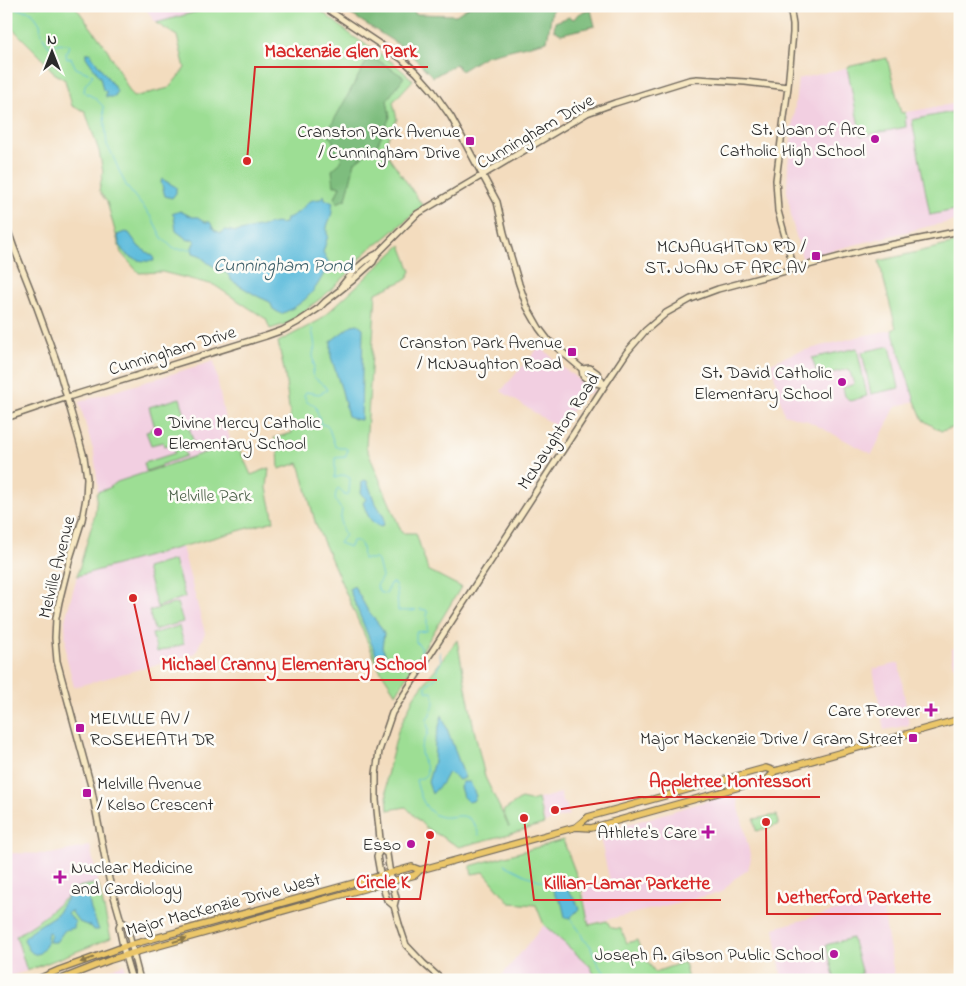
<svg xmlns="http://www.w3.org/2000/svg" width="966" height="986" viewBox="0 0 966 986" font-family="'Indie Flower',sans-serif">
	<style>
		.built { fill: #f2cfe1 }
		.green { fill: #9dde94; stroke: #648460 }
		.forest { fill: #7ebd7e; stroke: #547454 }
		.water { fill: #5dbcdc; stroke: #447484 }
		.lines { fill: none; stroke-linecap: round; stroke-linejoin: round }
		.stream { stroke: #5dbcdc; stroke-width: 1 }
		.secondary-casing { stroke: #71695e; stroke-width: 8 }
		.primary-casing { stroke: #71695e; stroke-width: 8 }
		.secondary { stroke: #f7e8c3; stroke-width: 5 }
		.primary { stroke: #ebc669; stroke-width: 5.5 }
		.oneway { fill: #8b784a }
		.poi-dot { fill: #b5179e; stroke: #fdfcf7; stroke-width: 2 }
		.labels { text-anchor: middle; stroke-width: 5; stroke-linejoin: round; paint-order: stroke }
		.poi-label { font-size: 18px; fill: #2b2b2b; stroke: #fdfcf7; text-anchor: end }
		.street-label { font-size: 18px; fill: #2b2b2b; stroke: #fdfcf7 }
		.park-label { font-size: 18px; fill: #4d614a; stroke: #fdfcf7 }
		.water-label { font-size: 19px; font-style: italic; fill: #3c5e69; stroke: #fdfcf7 }
		.leader { fill: none; stroke: #d62828; stroke-width: 2 }
		.callout-dot { fill: #d62828; stroke: #fdfcf7; stroke-width: 2 }
		.callout-label { font-size: 19px; text-anchor: middle; font-weight: bold; fill: #d62828; stroke: #fdfcf7; stroke-width: 5; stroke-linejoin: round; paint-order: stroke }
	</style>
	<rect width="100%" height="100%" fill="#fdfcf7"/>
	<filter id="ink" filterUnits="userSpaceOnUse"><feTurbulence type="fractalNoise" baseFrequency=".02" numOctaves="2"/><feDisplacementMap in="SourceGraphic" scale="10" xChannelSelector="R" yChannelSelector="G"/><feConvolveMatrix kernelMatrix="1 2 1 2 8 2 1 2 1" color-interpolation-filters="sRGB"/></filter>
	<filter id="wash" filterUnits="userSpaceOnUse"><feTurbulence type="fractalNoise" baseFrequency=".0096" numOctaves="4" result="noise"/><feDisplacementMap in="SourceGraphic" scale="20" xChannelSelector="R" yChannelSelector="G"/><feGaussianBlur stdDeviation="1.12" result="paint"/><feColorMatrix in="noise" values="0 0 0 0 0 0 0 0 0 0 0 0 0 0 0 0 0 1.4 0 .05"/><feComposite in="paint" operator="in"/></filter>
	<g filter="url(#wash)">
		<rect width="100%" height="100%" fill="#f3dcbe"/>
		<!-- built -->
		<path class="built" d="M144 6H217L156 23Z
			M887 58 901 113 959 103 960 220 930 226 802 258 792 221 787 191 788 164 798 79Z
			M892 330 915 401 898 406 895 408 872 454 808 421 784 414 771 363 794 353 861 336Z
			M540 346 562 367 594 391 582 396 560 429 501 391Z
			M214 361 225 420 231 444 117 482 109 488 97 492 98 486 94 453 79 402Z
			M182 547 205 633 195 654 74 687 66 655 65 620 77 576Z
			M960 647V695L951 649Z
			M899 663 909 725 884 730 873 669Z
			M561 793 562 802 567 805 569 815 547 822 545 824 539 799Z
			M730 794 737 798 751 859 748 870 734 879 722 892 589 924 583 888 610 882 599 833Z
			M90 846 98 883 78 887 36 923 16 936 27 971 6 977V853L50 854Z
			M881 898 895 980H782L774 928Z
			M544 925 590 966 597 980H498Z
			M124 964 128 980H84Z"/>
		<!-- green -->
		<path class="green" d="M12 6H75L107 49 133 97 169 88 185 68 177 36 156 23 217 6H315L354 37 392 62 413 80 393 102 397 119 383 148 423 206 379 243 373 246 353 265 350 272 325 295 289 323 270 329 266 319 214 285 162 272 139 273 121 253 107 202 99 191 103 172 99 151 85 111 72 106 65 80 54 73 41 57 6 22V15Z
			M887 58 901 113 905 112 906 127 861 136 847 67Z
			M957 111 960 126V209L930 215 912 120Z
			M960 242V426L941 431 923 420 915 401 892 330 896 328 879 261Z
			M401 245 411 271 407 279 376 293 366 447 402 533H416L428 570 461 587 396 694 379 668 316 525 299 463 279 469 278 449 274 438 292 433 285 375 278 342 320 320Z
			M890 346 899 388 871 394 862 352Z
			M857 348 867 396 850 401 845 396 843 388 854 384 849 369 818 376 812 358Z
			M180 398 195 447 184 451 186 456 161 465V466L146 471 144 463 175 453 171 444 165 446 163 442 151 445 146 432 150 431V429L155 428 149 407Z
			M231 444 239 448 251 475 269 468 267 488 274 521 77 576 95 514 97 492 109 488 117 482Z
			M174 560 185 597 157 607 146 568Z
			M177 603 183 622 154 630 149 611Z
			M179 626 184 644 157 652 152 634Z
			M457 640 474 729 485 777 509 827 503 811 521 799 530 801 538 799 544 824 513 833 459 847 425 827 406 807 388 810 386 779 398 731 414 697Z
			M777 815 778 825 756 831 754 819Z
			M563 840 581 887 589 925 607 921 611 928 621 929 627 943 637 940 642 954 655 972 684 962 688 980H597L590 966 544 925 536 905 510 903 484 872 472 874 470 866Z
			M98 883 111 938 27 971 16 936 36 923 78 887Z
			M852 938 862 974 840 980H835L826 945Z"/>
		<!-- forest -->
		<path class="forest" d="M346 6H413L415 14 456 15 470 6H553L547 41 485 56 461 71 456 64 433 77 404 48 344 10Z
			M591 10 595 26 561 34 554 30 555 22 569 17 574 19 578 14Z
			M370 55 404 77 387 100 390 117 377 145 355 162 346 199 337 203 335 198 340 186H334L332 170 341 162 342 156 335 152 333 141 327 133Z"/>
		<!-- water -->
		<path class="water" d="M86 53H90L117 91 115 97H106V91L103 90 100 77 86 57Z
			M162 179 176 187V193L172 198 165 196 161 182Z
			M324 195 325 199 333 203 332 206C334 218 323 225 328 236L323 252 329 263C317 289 308 302 281 314L273 309 270 302 257 296 232 281 227 273 221 271 208 263 199 255 193 253 192 247 195 241 193 239 188 240 176 231 174 216 172 214 180 211 192 217H198L205 222H210L214 230 221 233 226 230 236 232 276 223 280 224 285 223 286 219C290 217 294 215 297 213 308 206 303 200 321 199Z
			M125 232 129 233 139 247 153 256 154 261C143 262 131 260 123 251 120 247 119 240 117 235Z
			M358 324 363 328 361 420 354 419 348 416 342 391 331 357V341L352 325Z
			M364 480 367 481 374 500 384 517V524L381 527C369 523 367 513 363 503L366 499 361 494 362 482Z
			M354 586 367 609 380 626 384 634 382 647 387 658 385 665 379 662 349 589Z
			M442 715 465 778 459 780 448 772 442 783 432 794 428 782 434 761 435 742Z
			M463 782H470L476 796 473 801 468 802 463 797 460 787Z
			M556 887H566L575 899 579 909 570 918 565 917 562 904 554 893 553 889Z
			M84 893 88 896 91 910 99 930H94L92 927 79 922 71 911 68 914 75 922 74 928 65 930 56 942H49L51 933 48 932C47 937 47 944 44 948 35 962 27 949 24 939L31 931 57 914 68 896Z"/>
		<g class="lines">
			<!-- stream -->
			<path class="stream" d="M13 8 32 12 40 24 41 33 49 47H52C58 42 62 43 69 45L66 54 67 59 71 58 76 68 93 75 85 85 84 92 95 98 103 106 107 145 112 154 120 173 127 187 152 218 162 238 174 249H194
				M312 329 315 346 313 354 314 368 312 374C317 383 322 380 327 390L319 394 306 392 304 395 307 402 315 405 321 424 328 426 335 446 339 448H345L348 450 345 457 335 458V478L344 475 350 478 349 493 346 495H344L343 492 338 488C333 498 335 502 342 510 340 520 340 527 345 535L339 543 350 547 352 541C364 539 362 550 363 559H376L378 561 382 577 377 586 379 592 385 594 387 593 389 585 392 583 395 584 397 592 398 611C404 610 411 612 416 610
				M420 609 426 610 427 611V631L416 632V642L421 647 422 656
				M440 652 441 662 437 669 436 678 426 685V691L433 693C435 700 434 707 431 712 430 715 428 717 427 719 426 723 429 727 428 731 428 737 421 742 421 749 420 765 438 774 416 780 419 792 423 807 434 814 451 825 468 801 479 835
				M505 865 525 875 550 884 553 889
				M570 918 581 933 583 939 590 945 598 965 612 980"/>
		</g>
	</g>
	<g filter="url(#ink)">
		<g class="lines">
			<defs>
				<path id="secondary" d="M325 6 330 11 402 59 417 73 432 90 451 117 497 202 504 233 519 284 527 307 539 328 548 340 582 369 583 376 591 382 605 385
					M790 6 793 25V33L788 87 776 180 778 211 794 269
					M6 225 14 248 31 291 56 360 84 457 87 478 86 498 82 520 70 558 59 602 56 618 55 638 57 661 91 786 109 879 121 921 127 925 135 961 140 980
					M341 287C350 275 363 260 377 254
					M582 369 590 368 597 373 604 385
					M6 418 68 397 266 336 283 330 298 322 319 308 325 302 353 280 373 262 377 254 417 214 587 113 615 103 689 80 697 79 745 82 788 87
					M381 849 387 854 390 874 396 898 394 906 399 924 406 945 423 963 442 980
					M394 906 387 900 382 884 377 856 381 849 376 800V774L379 751 392 713 605 385 627 352 645 331 666 313 691 299 718 289 865 250 960 231
					M121 921 119 927 125 956 132 980"/>
				<path id="primary" d="M576 827 588 817 766 768 775 771
					M36 980 59 970 123 947 412 867 420 870
					M59 980 110 960 133 953 322 900 415 875 420 870 576 827 591 828 768 779 775 771 779 770 960 719"/>
			</defs>
			<!-- secondary casing -->
			<use href="#secondary" class="secondary-casing"/>
			<!-- primary casing -->
			<use href="#primary" class="primary-casing"/>
			<!-- secondary -->
			<use href="#secondary" class="secondary"/>
			<!-- primary -->
			<use href="#primary" class="primary"/>
		</g>
		<!-- one-way arrows -->
		<defs><path id="oneway-solid" d="M-6-.8H1V-3.2L6.5 0L1 3.2V.8H-6Z" transform="scale(1.25)"/></defs>
		<g class="oneway">
			<use href="#oneway-solid" transform="translate(180 940) rotate(-16)"/>
			<use href="#oneway-solid" transform="translate(87 960) rotate(160)"/>
		</g>
	</g>
	<!-- markers -->
	<g class="poi-dot">
		<circle cx="875" cy="139" r="5"/>
		<rect x="465" y="136" width="10" height="10" rx="2.5"/>
		<rect x="811" y="251" width="10" height="10" rx="2.5"/>
		<rect x="567" y="347" width="10" height="10" rx="2.5"/>
		<circle cx="842" cy="382" r="5"/>
		<circle cx="158" cy="432" r="5"/>
		<path d="M928.5 702.5h5v5h5v5h-5v5h-5v-5h-5v-5h5z"/>
		<rect x="75" y="723" width="10" height="10" rx="2.5"/>
		<rect x="908" y="733" width="10" height="10" rx="2.5"/>
		<rect x="82" y="788" width="10" height="10" rx="2.5"/>
		<path d="M705.5 824.5h5v5h5v5h-5v5h-5v-5h-5v-5h5z"/>
		<circle cx="411" cy="844" r="5"/>
		<path d="M57.5 869.5h5v5h5v5h-5v5h-5v-5h-5v-5h5z"/>
		<circle cx="834" cy="954" r="5"/>
	</g>
	<g class="labels">
		<!-- poi labels -->
		<g class="poi-label">
			<text x="865" y="135">St. Joan of Arc<tspan x="865" dy="21">Catholic High School</tspan></text>
			<text x="460" y="137">Cranston Park Avenue<tspan x="460" dy="21">/ Cunningham Drive</tspan></text>
			<text x="806" y="252">MCNAUGHTON RD /<tspan x="806" dy="21">ST. JOAN OF ARC AV</tspan></text>
			<text x="562" y="348">Cranston Park Avenue<tspan x="562" dy="21">/ McNaughton Road</tspan></text>
			<text x="832" y="378">St. David Catholic<tspan x="832" dy="21">Elementary School</tspan></text>
			<text x="168" y="428" text-anchor="start">Divine Mercy Catholic<tspan x="168" dy="21">Elementary School</tspan></text>
			<text x="920" y="716">Care Forever</text>
			<text x="90" y="724" text-anchor="start">MELVILLE AV /<tspan x="90" dy="21">ROSEHEATH DR</tspan></text>
			<text x="903" y="744">Major Mackenzie Drive / Gram Street</text>
			<text x="97" y="789" text-anchor="start">Melville Avenue<tspan x="97" dy="21">/ Kelso Crescent</tspan></text>
			<text x="697" y="838">Athlete's Care</text>
			<text x="401" y="850">Esso</text>
			<text x="71" y="873" text-anchor="start">Nuclear Medicine<tspan x="71" dy="21">and Cardiology</tspan></text>
			<text x="824" y="960">Joseph A. Gibson Public School</text>
		</g>
		<!-- street labels -->
		<g class="street-label">
			<text transform="translate(535 131) rotate(-30)" y="6">Cunningham Drive</text>
			<text transform="translate(172 350) rotate(-17)" y="6">Cunningham Drive</text>
			<text transform="translate(558 431) rotate(-57)" y="6">McNaughton Road</text>
			<text transform="translate(56 567) rotate(-76)" y="6">Melville Avenue</text>
			<text transform="translate(223 904) rotate(-15)" y="6">Major MacKenzie Drive West</text>
		</g>
		<!-- park labels -->
		<g class="park-label">
			<text x="210" y="501">Melville Park</text>
		</g>
		<!-- water labels -->
		<g class="water-label">
			<text x="283" y="271">Cunningham Pond</text>
		</g>
	</g>
	<!-- callouts -->
	<path class="leader" d="M247 161L255 67H428M133 598L151 680H437M555 810L639 797H820M430 835L420 899H346M524 818L534 900H721M766 822L767 914H941"/>
	<g class="callout-dot">
		<circle cx="247" cy="161" r="5"/>
		<circle cx="133" cy="598" r="5"/>
		<circle cx="555" cy="810" r="5"/>
		<circle cx="430" cy="835" r="5"/>
		<circle cx="524" cy="818" r="5"/>
		<circle cx="766" cy="822" r="5"/>
	</g>
	<g class="callout-label">
		<text x="341" y="57">Mackenzie Glen Park</text>
		<text x="294" y="670">Michael Cranny Elementary School</text>
		<text x="730" y="787">Appletree Montessori</text>
		<text x="383" y="888">Circle K</text>
		<text x="627" y="889">Killian-Lamar Parkette</text>
		<text x="854" y="903">Netherford Parkette</text>
	</g>
	<!-- margin -->
	<rect width="966" height="986" fill="none" stroke="#fdfcf7" stroke-width="25"/>
	<!-- north arrow -->
	<g transform="translate(52 52)" stroke="#fdfcf7" stroke-width="4" paint-order="stroke">
	<path d="M0-4L9 19L0 12L-9 19Z" fill="#2b2b2b"/>
	<text y="-8" font-size="14" font-weight="bold" text-anchor="middle" fill="#2b2b2b">N</text>
	</g>
</svg>
